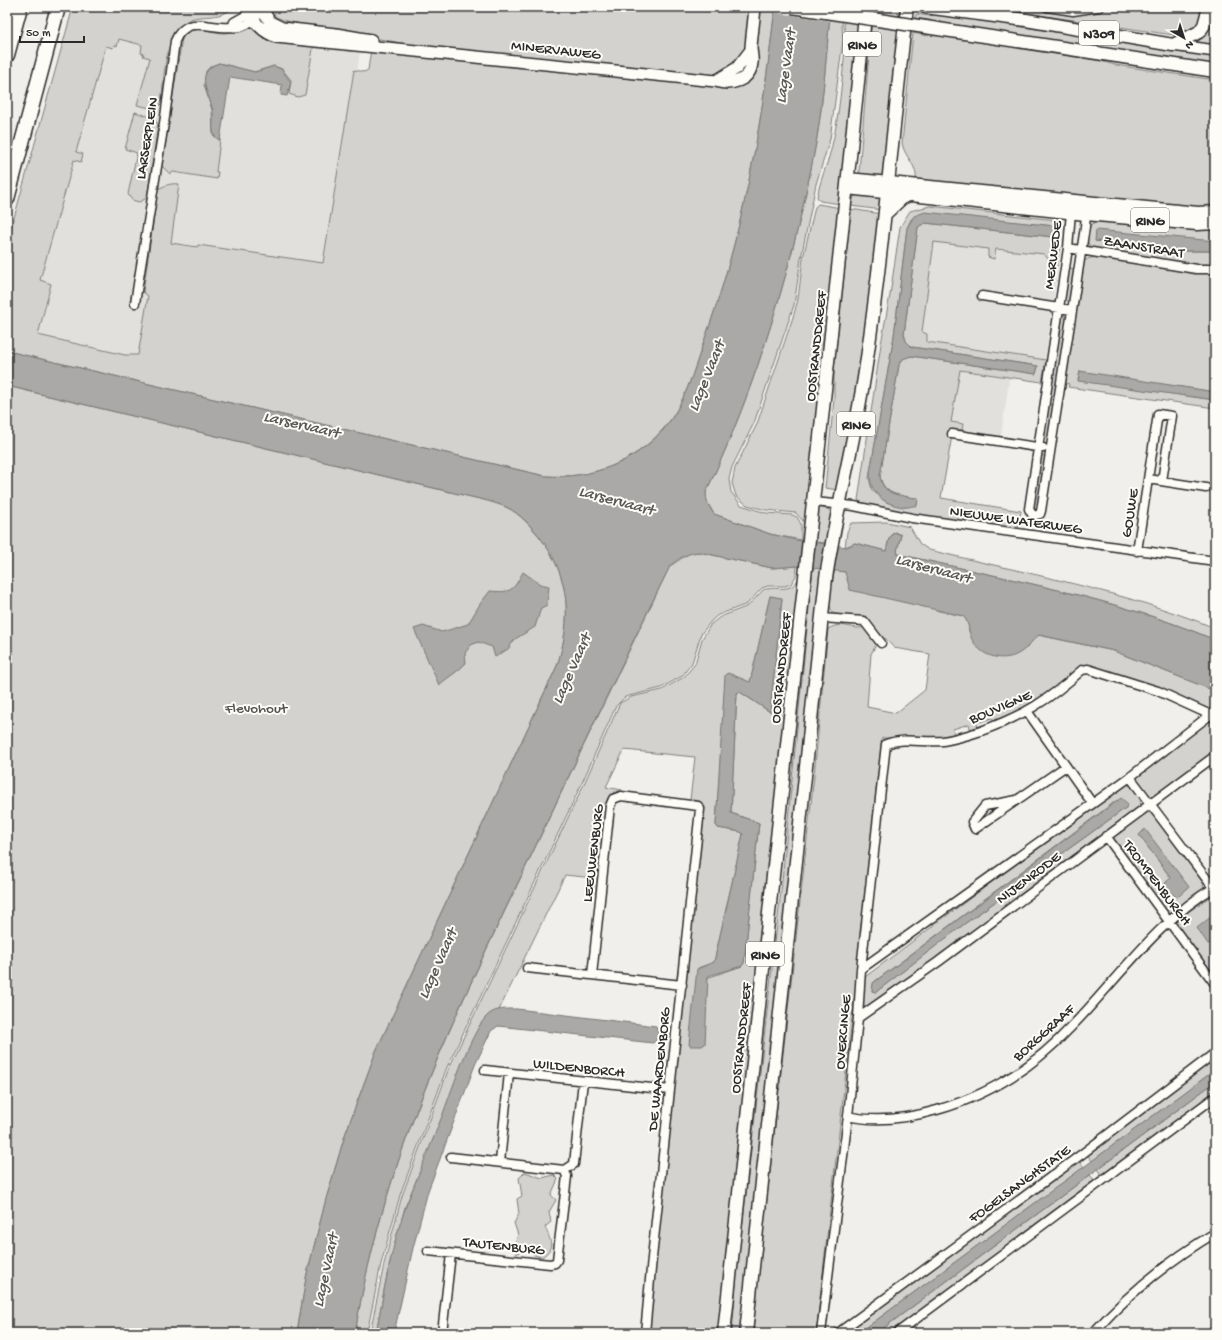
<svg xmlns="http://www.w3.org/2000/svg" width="1222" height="1340" viewBox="0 0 1222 1340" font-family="'Gochi Hand',sans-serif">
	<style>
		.built { fill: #e1e0dc }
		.green { fill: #d3d2cf; stroke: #7f7e7d; fill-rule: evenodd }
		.water { fill: #aaa9a7; stroke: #777775 }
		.pier { fill: #f0efeb }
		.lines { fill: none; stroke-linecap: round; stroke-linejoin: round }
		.street-casing { stroke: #2b2b2b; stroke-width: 11 }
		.secondary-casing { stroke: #2b2b2b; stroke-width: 14 }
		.primary-casing { stroke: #2b2b2b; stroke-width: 15 }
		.highway-casing { stroke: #2b2b2b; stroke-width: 17 }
		.street { stroke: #fdfcf7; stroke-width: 8 }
		.secondary { stroke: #fdfcf7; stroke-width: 11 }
		.primary { stroke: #fdfcf7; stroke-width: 12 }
		.highway { stroke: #fdfcf7; stroke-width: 14 }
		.primary-bridge-casing { stroke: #2b2b2b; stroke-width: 15; stroke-linecap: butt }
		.primary-bridge { stroke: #fdfcf7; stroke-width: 12 }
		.labels { text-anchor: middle; stroke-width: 4; stroke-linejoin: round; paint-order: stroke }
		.shield { fill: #fdfcf7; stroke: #6a6a68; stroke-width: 1 }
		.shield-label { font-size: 14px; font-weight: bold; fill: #2b2b2b }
		.street-label { font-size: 15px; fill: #2b2b2b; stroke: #fdfcf7 }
		.park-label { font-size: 15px; fill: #555554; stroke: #fdfcf7 }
		.water-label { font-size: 16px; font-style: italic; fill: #575756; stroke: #fdfcf7 }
	</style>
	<rect width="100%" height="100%" fill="#f0efeb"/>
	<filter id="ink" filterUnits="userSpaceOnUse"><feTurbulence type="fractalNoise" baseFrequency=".025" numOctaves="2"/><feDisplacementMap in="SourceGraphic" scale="8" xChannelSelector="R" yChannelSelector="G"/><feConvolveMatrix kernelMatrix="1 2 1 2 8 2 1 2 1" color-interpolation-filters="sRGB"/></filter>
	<g filter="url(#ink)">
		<!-- built -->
		<path class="built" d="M109 26 184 44 211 32 360 51 329 268 308 387 19 344Z
			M927 234 1060 248 1044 372 1011 367 1001 436 949 429 959 360 915 352Z"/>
		<!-- green -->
		<path class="green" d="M73 7H233C225 16 213 16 201 17 163 18 165 76 161 104L155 109 137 105 150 58 143 56 144 54 141 53 142 45 119 39 117 46 114 45 113 48 106 46 76 152 83 154 81 162 74 160 40 280 51 284 38 335 125 355H138L148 296 143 292 158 189C166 185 171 183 179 184L171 243 197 247 198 245 323 263 354 70 364 72 368 70 371 49 743 83 760 7H775C762 125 744 232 703 344 693 373 684 405 664 428 633 464 591 479 545 476L7 351V243Z
			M270 7H727L751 11C747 40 747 70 711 75L411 45 286 21 276 17Z
			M831 7H844L842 26 843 40 830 139 816 184 801 258 794 305 754 423 732 467 729 479 731 492 741 505 766 513 792 515 797 517 801 524V540L770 534 714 514 706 500V492C757 387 795 257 816 143 824 98 826 52 831 7Z
			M847 7H862L841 204 820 201 817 197C820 180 827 166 831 150 840 114 842 76 846 40L844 26Z
			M873 7H904L884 178 861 177 859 171Z
			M986 7H1024L1076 14 1091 12 1109 7H1205L1199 25 1180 36Z
			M1215 11V45L1196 43 1205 35Z
			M916 14 930 16 937 14 1215 56V66L934 23 930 20 915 18Z
			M251 27 314 43 305 95 298 97 289 94 291 80 282 69 274 66 254 72 219 63 211 66 206 71 204 85 212 110 213 135 220 140 216 172H218L217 179 173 172 170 174 162 166 182 38C193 23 208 32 223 33 233 33 241 28 251 27Z
			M913 33 928 36 929 33 1094 59 1115 65 1215 80V209L916 180C918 165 904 157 902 143Z
			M135 112 154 118 158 125 147 198 139 202 132 200 128 194 137 153 125 149Z
			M855 194 883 195 882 210 851 206Z
			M818 204 841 208 804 532 803 521 796 513 766 510 747 505 736 496 732 483 735 468 757 424 794 314 798 299 803 258 815 207Z
			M930 206 1056 220 1060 224V246L1057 266H1054L1044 254 996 249 994 259 988 257V249L934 242 922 332 927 334V342L1046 360 1042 382 960 370 951 422 963 424 962 430H953L941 498 1021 511 1018 530C994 526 869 512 858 500L881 344 890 295 900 227 910 211ZM911 219 993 220 1055 226 1054 237 925 223 918 227 904 334 906 341 912 347 1038 366 1036 374 911 356 903 358 899 365 880 476C883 495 902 497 918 498L913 505 906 507 886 502 872 490 869 478 894 336 907 228Z
			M851 209 881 214 855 407 838 490 825 488 834 399V368Z
			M1100 219 1201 230H1215V241H1095L1184 251H1215V265L1192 264 1091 248 1087 241 1090 225Z
			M1095 257 1191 272 1215 273V392L1080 372 1078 380 1215 400V408L1068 387 1069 384 1066 383 1067 374 1065 373 1083 263 1087 259Z
			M1072 268 1074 270 1070 300 1066 301 1064 299 1068 269Z
			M1064 315 1068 318 1048 439 1043 438 1061 317Z
			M7 386 467 496C480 499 495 502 508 508 520 514 530 526 539 536 571 577 572 619 557 666L376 1051 345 1135 326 1199 306 1278 297 1333H7Z
			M1043 455 1046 457 1039 511 1036 514 1031 509 1040 456Z
			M819 507 833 511 827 543 815 542Z
			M887 522 910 527 920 544 929 550C1025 573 1123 591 1215 628V640C1114 597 1005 579 898 554L897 551 901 535 894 532 889 539 886 551 855 543 845 547 847 532 851 523Z
			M699 552 772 568 797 566 796 576 791 584 785 586H768L762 588 747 604 718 615 712 620 701 634 692 663 682 676 661 688 625 697 616 706 582 783 447 1067 400 1195 381 1264 367 1333H355C381 1169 451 1023 522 875 571 772 620 669 670 566L690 553Z
			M813 567 822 568 740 1333H732L737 1271 781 891Z
			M835 570 845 572 939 611 963 616 968 621 969 632 1027 648 1031 640 1038 635 1114 651 1215 691V712C1172 692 1128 678 1083 666L1040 701 994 724 992 718 977 723 978 729 971 731 969 724 953 729 954 735 938 737 882 738 864 900 859 958 816 1333H752L814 776 828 629C843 620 852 631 864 627L877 643 871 654 867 707 896 713 925 690 930 654 894 648 885 638 882 640 866 618 834 614C824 603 832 583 835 570Z
			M799 577 718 1333H649L653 1281 705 807 700 801 690 800 695 757 624 750 606 787 622 790 621 793 614 792 608 798 597 893 592 892 594 878 565 875 499 1010 488 1015 480 1025 467 1051 429 1152 405 1207 387 1275 376 1333H370L384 1264 402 1196 449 1068 584 784 620 703 631 697 662 690 684 677 695 664 702 639 711 624 720 617 748 606 763 590C776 585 792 595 799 577ZM770 596 782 599 770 712 740 692 737 693 731 813 759 823 744 963 742 966 707 978 698 968 714 962 743 834 741 832 718 828 716 825 726 674 750 683Z
			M1209 719 1215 722V751L1153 797 1147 795 1133 776Z
			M1124 783C1134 785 1141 797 1141 806L862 1013 865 977ZM1117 800 1127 807 967 922 876 992 872 991 874 982Z
			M1146 811 1152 814 1203 883 1204 890 1172 913 1168 914 1112 837ZM1139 835 1189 888 1171 878Z
			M1211 896 1215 899V920L1213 917 1208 944 1215 940V977L1174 922Z
			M1215 1058V1070L1092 1161 1086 1153Z
			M1215 1082V1094L1103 1176 1098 1169Z
			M1078 1159 1084 1167 859 1333H843Z
			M525 1172 542 1178 554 1175 558 1179 551 1195 556 1200 549 1212 551 1222 545 1227C550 1239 556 1248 542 1257L534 1255 530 1246 517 1254 513 1250 518 1235 514 1223 519 1214 517 1199 522 1196 519 1178Z
			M1090 1175 1096 1182 891 1333H877Z"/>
		<!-- water -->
		<path class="water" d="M775 7H831C826 52 824 98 816 143 795 257 757 387 706 492 706 501 709 507 714 514L770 534 796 540 847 547 855 543 886 551 889 539 894 532 901 535 897 551 898 554C1005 579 1114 597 1215 640V691L1114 651 1039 635C1032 640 1028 648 1021 652 1006 663 982 658 973 641 967 633 971 624 963 616L850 590 845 572 797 566 772 568 699 552C688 553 678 558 670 566 621 664 575 764 527 864 454 1016 382 1164 355 1333H297L306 1278 326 1199 345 1135 376 1051 557 666C572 619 571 577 539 536 530 525 520 514 508 508 495 502 480 499 467 496L7 386V351L545 476C591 479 633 464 664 429 684 405 693 373 703 344 744 232 762 125 775 7Z
			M219 63 255 72 274 66 281 69 291 82 287 96 281 95 282 85 230 77 220 140C209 137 214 120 213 111 209 92 193 73 219 63Z
			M925 212 1055 226 1054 237 925 223 918 227 904 334 906 341 912 347 1038 366 1036 374 911 356 903 359 899 365 880 476C883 498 903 494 918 499L917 506C912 505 909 508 904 507 884 505 869 493 870 472L894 336 907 228 914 216Z
			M1096 230 1215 241V251H1184L1095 241Z
			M1080 371 1215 392V400L1078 381Z
			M523 572 540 584 549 586 547 605 541 608 535 627 515 639 508 649 495 657 492 647 478 642 471 645 465 653 466 663C458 672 448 677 439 685L414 629 423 626 442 632 468 624 480 604 490 591C511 593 513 591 523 572Z
			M770 596 782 598 770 712 740 692 737 693 731 813 759 823 744 963 742 966 708 976 705 1044 702 1046H690L689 1044 697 969 714 962 743 834 741 832 718 828 716 825 725 675 728 673 750 682Z
			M1121 798 1128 804 1127 807 967 922 876 992 872 991 873 983Z
			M1145 829 1189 887 1178 897 1175 896 1165 886 1166 882 1171 878 1139 835Z
			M1212 916 1215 920V940L1208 944 1197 928Z
			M517 1009 656 1026 659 1037 653 1043 498 1026 491 1031 475 1065 428 1191 413 1248 394 1333H376C384 1291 391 1247 406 1206 418 1174 432 1143 444 1111 452 1089 472 1029 488 1015 496 1008 507 1009 517 1009Z
			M1215 1070V1082L877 1333H859Z"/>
		<!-- pier -->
		<path class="pier" d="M773 7H833L831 21 772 12Z"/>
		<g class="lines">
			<defs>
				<path id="street" d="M1047 7 1073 11 1099 7
					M262 11C255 19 244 30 232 27L234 22 250 13Z
					M1080 200 1086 214 1085 227 1041 511 1040 514 1033 516 1029 509 1068 248 1071 212Z
					M1068 248 1196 269H1215
					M982 296 1072 310
					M135 303 165 117 175 41C187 13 211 30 232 27
					M952 434 1043 448
					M1148 479 1158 414 1172 416 1162 481
					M814 502 854 506 912 518 1215 561
					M1137 551 1148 479 1206 488
					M822 618 864 621 881 643
					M1027 711 1092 803
					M1130 777 1215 890
					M1017 800 985 806 972 822 975 829 1066 766
					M1106 836 1215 984
					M527 968 682 985
					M861 969 1130 777 1210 715
					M592 975 610 806 613 799 621 796 698 806 700 809 699 819 652 1258 645 1333
					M858 1018 938 962 1215 756
					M485 1070 670 1090
					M848 1116C877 1123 909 1118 937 1110 989 1095 1035 1066 1072 1026 1117 980 1158 920 1215 887
					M500 1162 509 1073
					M565 1170 574 1164 583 1081
					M428 1251 550 1264 555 1263 557 1260 567 1176 564 1170 451 1157
					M442 1333 451 1254
					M821 1333 848 1116 858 1018 861 969 886 744C904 737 923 743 943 741 955 739 969 735 981 731 1023 716 1049 700 1082 670L1088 669 1158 691 1215 717
					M838 1333 1082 1154 1215 1053
					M897 1333 1215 1097
					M1093 1333C1130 1292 1168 1261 1215 1233"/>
				<path id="secondary" d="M248 7C252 22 262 31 276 37L716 81C731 86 750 81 752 63 753 58 751 53 751 47 752 34 754 20 755 7
					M261 7 270 22 282 28 336 34 371 40
					M1173 45 1215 51
					M716 81 737 68 751 50"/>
				<path id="primary" d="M925 7 1026 20 1173 45 1199 32 1204 25 1209 7
					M925 27 1215 71
					M848 179 1198 213 1215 212
					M847 188 1086 214 1197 224 1215 223
					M886 213 902 198 909 195
					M724 1333 866 7
					M746 1333 826 578C837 504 857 432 867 358 884 242 893 124 907 7"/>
				<path id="highway" d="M7 55 20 7
					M7 199 58 7"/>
			</defs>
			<!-- street casing -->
			<use href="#street" class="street-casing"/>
			<!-- secondary casing -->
			<use href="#secondary" class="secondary-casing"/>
			<!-- primary casing -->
			<use href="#primary" class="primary-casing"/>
			<!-- highway casing -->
			<use href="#highway" class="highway-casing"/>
			<!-- street -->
			<use href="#street" class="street"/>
			<!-- secondary -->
			<use href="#secondary" class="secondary"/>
			<!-- primary -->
			<use href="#primary" class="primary"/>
			<!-- highway -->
			<use href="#highway" class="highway"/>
			<defs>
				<path id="primary-bridge" d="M792 7 925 27"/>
			</defs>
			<!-- primary-bridge casing -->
			<use href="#primary-bridge" class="primary-bridge-casing"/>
			<!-- primary-bridge -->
			<use href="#primary-bridge" class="primary-bridge"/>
		</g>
	</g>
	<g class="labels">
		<!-- shield labels -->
		<g class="shield">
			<rect x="1079" y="21" width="40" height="24" rx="3"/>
			<rect x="843" y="32" width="38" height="24" rx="3"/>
			<rect x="1131" y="208" width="38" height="24" rx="3"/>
			<rect x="837" y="412" width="38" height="24" rx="3"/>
			<rect x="746" y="942" width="38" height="24" rx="3"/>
		</g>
		<g class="shield-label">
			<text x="1099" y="38">N309</text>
			<text x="862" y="49">RING</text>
			<text x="1150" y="225">RING</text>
			<text x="856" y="429">RING</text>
			<text x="765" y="959">RING</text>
		</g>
		<!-- street labels -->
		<g class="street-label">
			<text transform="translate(556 49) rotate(6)" y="5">MINERVAWEG</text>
			<text transform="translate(146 138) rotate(-81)" y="5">LARSERPLEIN</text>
			<text transform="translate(1144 246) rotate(9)" y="5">ZAANSTRAAT</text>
			<text transform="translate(1052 255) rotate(-83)" y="5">MERWEDE</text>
			<text transform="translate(815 346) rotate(-84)" y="5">OOSTRANDDREEF</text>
			<text transform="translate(1129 513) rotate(-81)" y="5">GOUWE</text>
			<text transform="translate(1016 519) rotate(8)" y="5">NIEUWE WATERWEG</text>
			<text transform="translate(780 668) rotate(-84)" y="5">OOSTRANDDREEF</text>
			<text transform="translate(1000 706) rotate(-23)" y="5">BOUVIGNE</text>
			<text transform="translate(592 853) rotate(-83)" y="5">LEEUWENBURG</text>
			<text transform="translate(1028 877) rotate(-37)" y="5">NIJENRODE</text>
			<text transform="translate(1158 882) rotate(53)" y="5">TROMPENBURGH</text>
			<text transform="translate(842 1032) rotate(-85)" y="5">OVERCINGE</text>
			<text transform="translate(1043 1032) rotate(-42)" y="5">BORGGRAAF</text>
			<text transform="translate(740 1038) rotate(-84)" y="5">OOSTRANDDREEF</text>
			<text transform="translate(579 1067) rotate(6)" y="5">WILDENBORCH</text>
			<text transform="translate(658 1069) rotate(-84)" y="5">DE WAARDENBORG</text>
			<text transform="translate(1019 1183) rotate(-36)" y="5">FOGELSANGHSTATE</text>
			<text transform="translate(504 1245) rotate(6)" y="5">TAUTENBURG</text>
		</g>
		<!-- park labels -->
		<g class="park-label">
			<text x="256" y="712">Flevohout</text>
		</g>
		<!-- water labels -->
		<g class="water-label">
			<text transform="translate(784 66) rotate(-82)" y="6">Lage Vaart</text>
			<text transform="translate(705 375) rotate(-68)" y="6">Lage Vaart</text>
			<text transform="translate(302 423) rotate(13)" y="6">Larservaart</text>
			<text transform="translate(617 499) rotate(15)" y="6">Larservaart</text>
			<text transform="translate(934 567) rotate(15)" y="6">Larservaart</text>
			<text transform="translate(570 668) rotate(-66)" y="6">Lage Vaart</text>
			<text transform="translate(436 963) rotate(-66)" y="6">Lage Vaart</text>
			<text transform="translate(324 1270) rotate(-78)" y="6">Lage Vaart</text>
		</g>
	</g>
	<!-- margin -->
	<rect width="1222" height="1340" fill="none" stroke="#fdfcf7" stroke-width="24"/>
	<rect x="12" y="12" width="1198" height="1316" fill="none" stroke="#2b2b2b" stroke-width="1.5" filter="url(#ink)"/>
	<!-- north arrow -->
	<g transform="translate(1184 38) rotate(141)" stroke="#fdfcf7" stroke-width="3" paint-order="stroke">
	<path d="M0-3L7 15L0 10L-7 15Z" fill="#2b2b2b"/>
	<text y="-6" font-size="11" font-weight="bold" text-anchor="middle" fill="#2b2b2b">N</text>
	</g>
	<!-- scale -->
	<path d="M20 36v6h64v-6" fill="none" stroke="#2b2b2b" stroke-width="2"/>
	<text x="26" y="36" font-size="12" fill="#2b2b2b" stroke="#fdfcf7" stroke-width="3" paint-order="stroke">50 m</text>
</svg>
